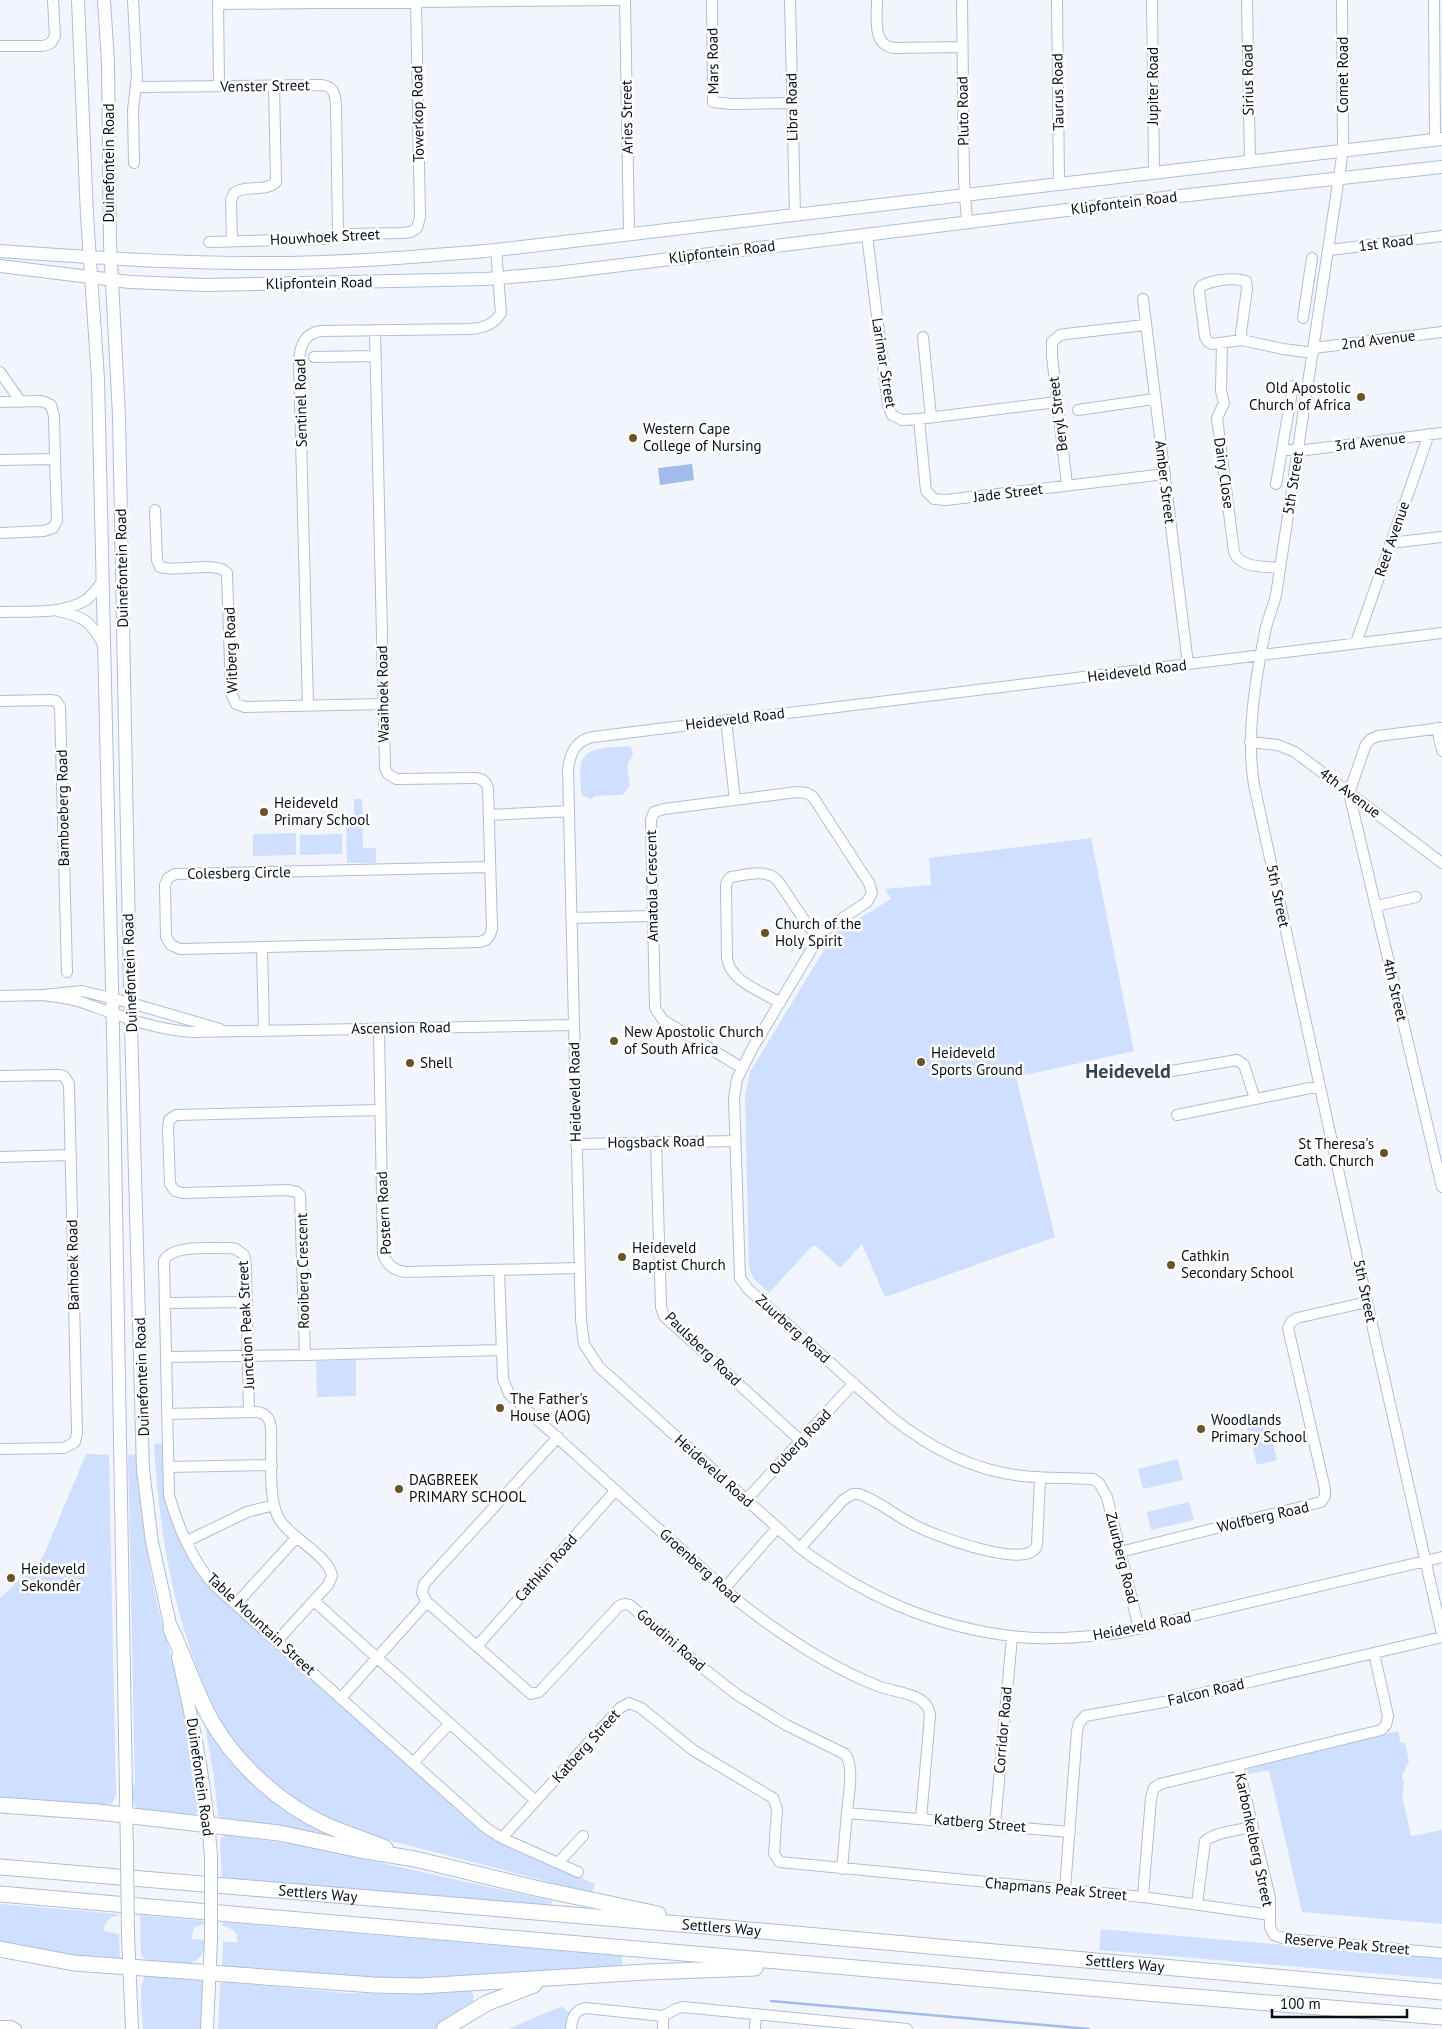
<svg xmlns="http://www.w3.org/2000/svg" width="1442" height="2029" viewBox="0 0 1442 2029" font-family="'PT Sans',sans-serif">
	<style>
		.green { fill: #cedfff }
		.water { fill: #a2bbed }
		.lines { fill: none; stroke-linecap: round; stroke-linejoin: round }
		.stream { stroke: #a2bbed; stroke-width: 2.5 }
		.minor-casing { stroke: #aebdd9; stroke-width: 12 }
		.major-casing { stroke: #aebdd9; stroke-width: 14 }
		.highway-casing { stroke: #aebdd9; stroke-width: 17 }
		.minor { stroke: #fff; stroke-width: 10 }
		.major { stroke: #fff; stroke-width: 12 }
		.highway { stroke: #fff; stroke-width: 15 }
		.major-bridge-casing { stroke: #aebdd9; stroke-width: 14; stroke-linecap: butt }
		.major-bridge { stroke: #fff; stroke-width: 12 }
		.poi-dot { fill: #6b5323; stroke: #fff; stroke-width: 2 }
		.labels { text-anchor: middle; stroke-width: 5; stroke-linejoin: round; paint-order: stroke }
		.street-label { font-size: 15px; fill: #080d16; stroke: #fff }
		.poi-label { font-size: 15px; fill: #080d16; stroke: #fff; text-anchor: start }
		.district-label { font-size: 20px; font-weight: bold; fill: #36425a; stroke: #fff }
	</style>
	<rect width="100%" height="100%" fill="#f2f6fc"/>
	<!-- green -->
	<path class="green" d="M629 746 632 749 633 753 627 766 630 786 622 795 595 796 591 799 583 796 581 792C581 783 579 773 581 764 584 745 614 748 629 746Z
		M354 799H362L363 848H376V863H347L346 819H354Z
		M296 833V855L253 856V834Z
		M342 834V854L300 855V835Z
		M1091 838 1134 1051 1016 1077 1055 1237 885 1297 862 1244 840 1268 816 1246H812L769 1293 754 1279 749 1268 745 1095 750 1072 830 940 837 932 891 899 885 889 931 885 929 858Z
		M356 1360V1396L317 1397 316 1361Z
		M1267 1419 1277 1460 1257 1465 1247 1424Z
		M164 1443 166 1498 219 1593 484 1833 595 1884 592 1893 368 1835 314 1812 277 1787 249 1761 214 1712 216 1711C175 1628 159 1535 154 1444Z
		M86 1454 109 1455 116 1796 112 1803 106 1806 0 1801V1598L43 1557Z
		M137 1454 141 1512 148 1558 157 1604 188 1721 201 1809 199 1813 194 1815 141 1810C131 1805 133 1795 132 1785H135L128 1455Z
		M1178 1459 1183 1480 1143 1489 1138 1469Z
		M1189 1502 1194 1520 1151 1530 1147 1512Z
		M208 1724 332 1836 272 1825 218 1817 214 1777 205 1725Z
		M1398 1731 1401 1743H1405L1409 1761 1402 1776 1404 1783 1402 1795 1411 1836 1442 1830V1924L1302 1912 1269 1770 1245 1775 1247 1770 1252 1765Z
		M226 1835 301 1845 552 1901 550 1907 222 1879 220 1842 221 1838Z
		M0 1904 119 1914V1916C110 1916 104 1922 104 1931L119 1934 120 1960 59 1955 0 1942Z
		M140 1915 206 1921V1923L194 1928 191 1939 205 1940C205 1974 167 1965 144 1959L141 1953Z
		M223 1922 622 1956V1968L397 1980 261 1968 227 1967 222 1965 223 1942H237V1935L233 1930 222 1925Z
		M1101 1929 1442 1959V1979L1099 1950Z
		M146 1975 203 1980 202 2029H143C142 2017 138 1982 146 1975Z
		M223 1982 346 1993 398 1994 468 1990 472 1992 474 1997 472 2003 434 2029H218L220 1984Z
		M562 2006 569 2013 567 2029H508Z"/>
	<!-- water -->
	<path class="water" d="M692 464 694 480 660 485 658 468Z"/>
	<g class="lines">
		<!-- stream -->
		<path class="stream" d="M771 2001 1089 2029"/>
		<defs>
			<path id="minor" d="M133 0 137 76 133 110 134 163
				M218 0 219 86
				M620 0H625L629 233
				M712 0 713 102 732 104 792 103
				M790 0 795 214
				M877 0C877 18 872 45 894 48L962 47
				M962 0 964 181 967 222
				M1057 0 1059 183
				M1152 0 1154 172
				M1247 0 1250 161
				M1342 0 1343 150 1276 595C1273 608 1267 620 1265 632 1255 682 1246 735 1254 785L1367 1302 1442 1634
				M1434 0 1435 140
				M218 4 617 0
				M0 46H43L51 43 55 36 53 0
				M137 87 321 85C333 86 335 93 336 104L338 236
				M867 235 888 405 892 415 902 420 919 419 1057 402
				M232 241 231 200 234 193C246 184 265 193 276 182L274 86
				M209 242 322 239 352 234 402 233 411 232 417 228 420 217 416 0
				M1330 250 1442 236
				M1143 299 1188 664
				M1303 318 1312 258
				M375 330 385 768 388 774 396 779 475 778C482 778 486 782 488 788L492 929 490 935 486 940 479 942 180 949 171 945 166 937 165 885 168 878 175 874 490 867
				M923 337 931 417
				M1242 340 1241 333 1247 289 1246 281C1233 277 1213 280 1201 286L1199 291 1205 337 1208 342 1212 344 1242 340 1283 349 1313 353
				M1222 343 1221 391 1224 403 1217 418 1234 552C1241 569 1264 566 1280 568
				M1314 348 1442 332
				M314 357 376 356
				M0 372 21 402
				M0 402 42 401 51 405 54 416 55 459
				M1078 410 1154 399
				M919 419 926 491 934 499 946 500 1165 474
				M1282 449 1298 451 1442 433
				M0 460 55 459 57 521 53 528 44 531 0 533
				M1276 484 1293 386
				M1067 485 1052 356V342L1060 335 1066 334 1145 325
				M155 510 157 560 160 567C177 573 217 560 227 573L231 693 236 704 245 707 384 704
				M1390 543 1442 537
				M58 611C85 617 90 621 103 644
				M0 612C27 611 62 615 86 600 93 595 97 588 102 582
				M1442 633 593 737C576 740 570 753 568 769L581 1320 584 1344 599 1367 800 1548C864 1596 931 1626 1011 1636 1047 1641 1084 1637 1120 1633L1442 1557
				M1356 643 1429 434
				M0 701 51 700 56 701 60 707 67 972
				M308 706 299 361C300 346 304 334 320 331L470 329C483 328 494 325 501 313L496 250
				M726 720 735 800
				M1437 728 1442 751
				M1442 728 1378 736 1371 739 1366 744 1349 793 1442 1187
				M1250 742 1278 745 1295 752 1442 863
				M489 815 569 811
				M1376 906 1416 897
				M571 918 652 916
				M262 947 264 1031
				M43 995C56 997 69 998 81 1002 118 1015 154 1030 193 1032L574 1025
				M0 996 43 995 82 991 131 1003 220 1029
				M780 1003C762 991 730 982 727 958L726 886 727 881 731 877C746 875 767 868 778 881L809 927 819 937
				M379 1029 383 1254C387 1265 394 1271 406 1272L579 1268
				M742 1068 663 1020 655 1008 651 820 654 812 664 809 797 792 807 793 813 797 869 883 872 893 867 902 822 932 752 1049 737 1079 734 1098 740 1278 748 1289 891 1417C930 1448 973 1471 1023 1476 1046 1479 1070 1477 1093 1479L1099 1483 1107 1497 1139 1629
				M1154 1074 1237 1060 1244 1065 1255 1099
				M0 1076 60 1075 64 1076 69 1084 77 1433 75 1442 64 1448 0 1449
				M380 1110 176 1115 169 1120 168 1128 170 1184 175 1191 183 1193 287 1190 297 1192 300 1195 305 1355 501 1350
				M1177 1115 1320 1086
				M656 1142 661 1307 664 1316 801 1441
				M576 1144 735 1141
				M0 1157 71 1155
				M499 1270 503 1379 509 1394 738 1601C781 1635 827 1666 878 1686 896 1693 929 1693 930 1716L921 1818
				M165 1303 247 1302
				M166 1357 305 1355
				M249 1412 246 1265 244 1255 236 1249 231 1248C214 1249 171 1244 164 1261L169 1495C177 1525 194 1564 215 1586L486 1828 502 1838 578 1872
				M167 1414 256 1412C267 1413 270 1419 271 1429 272 1452 268 1497 278 1517 288 1537 329 1555 332 1576L328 1585 277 1641
				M558 1437 424 1584 422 1593 427 1602 531 1694 539 1692 543 1688 619 1606 624 1604 630 1605 685 1654 736 1694 786 1725 845 1754C855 1766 848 1797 847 1813
				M168 1467 272 1465
				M746 1500 854 1383
				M187 1541 247 1512 274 1505
				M800 1548 843 1500 853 1494H859C879 1501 897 1517 916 1526 934 1535 1030 1572 1037 1545L1040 1478
				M1120 1552 1321 1502 1325 1496V1489L1288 1328 1291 1322 1297 1318 1367 1302
				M724 1589 777 1528
				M314 1601 536 1801
				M236 1604 297 1537
				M477 1646 616 1490
				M341 1698 427 1602
				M413 1763 450 1723
				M1238 1765 1270 1898V1927L1274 1935 1286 1939 1442 1953
				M995 1824 1012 1637
				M502 1838 620 1708 629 1703 641 1708 693 1750 773 1798 777 1809 774 1854 780 1862 1143 1897 1270 1915
				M558 1863 583 1836
				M842 1869 847 1813 1070 1832
				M1065 1889 1077 1731 1079 1723 1085 1716 1164 1702 1442 1637
				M1143 1897 1151 1798 1154 1788 1160 1784 1381 1730 1386 1725 1388 1716 1374 1653
				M1197 1904 1205 1841C1216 1832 1239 1830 1253 1827
				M663 2016 676 2009 683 2007 907 2029
				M663 2016V2029
				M0 2026H11L16 2029
				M571 2029C572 2018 574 2011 585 2008L663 2016
				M755 2029 756 2014"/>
			<path id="major" d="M78 0 87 216 98 379 113 1031 127 1852
				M104 0 108 63 110 243 119 416 130 988 143 1470 152 1542 173 1638
				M0 251C84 257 169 263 254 263 334 264 415 257 496 250L1442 139
				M0 266 130 282 205 285 486 279 557 273 1180 196 1442 167
				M178 1657C194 1726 206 1786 211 1857
				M128 1935 132 2029
				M207 2029 211 1939"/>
			<g id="highway">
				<path d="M171 1629C185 1659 195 1691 211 1720 237 1765 281 1805 328 1826 347 1834 366 1840 385 1848"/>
				<path d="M0 1805 98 1812 279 1833 360 1850 415 1859 535 1888 658 1914"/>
				<path id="s1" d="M0 1867 739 1929 1442 1992"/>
				<path d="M0 1894 1158 1994 1442 2017"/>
				<path d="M0 1949 74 1963 374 1985 419 1986 647 1972 755 1968"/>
				<path d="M444 2029 487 2003 534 1985"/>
			</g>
		</defs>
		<!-- minor casing -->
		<use href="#minor" class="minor-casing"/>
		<!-- major casing -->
		<use href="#major" class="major-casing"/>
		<!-- highway casing -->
		<use href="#highway" class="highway-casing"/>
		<!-- minor -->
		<use href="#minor" class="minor"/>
		<!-- major -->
		<use href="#major" class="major"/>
		<!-- highway -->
		<use href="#highway" class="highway"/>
		<defs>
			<path id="major-bridge" d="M127 1852 128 1935
				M211 1857V1939"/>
		</defs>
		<!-- major-bridge casing -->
		<use href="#major-bridge" class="major-bridge-casing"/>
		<!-- major-bridge -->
		<use href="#major-bridge" class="major-bridge"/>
	</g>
	<!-- markers -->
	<g class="poi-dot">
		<circle cx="1361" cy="397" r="5"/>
		<circle cx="633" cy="438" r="5"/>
		<circle cx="264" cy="812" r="5"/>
		<circle cx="765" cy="933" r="5"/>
		<circle cx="614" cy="1041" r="5"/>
		<circle cx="921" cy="1062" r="5"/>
		<circle cx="410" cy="1063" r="5"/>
		<circle cx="1384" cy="1153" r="5"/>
		<circle cx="622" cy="1257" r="5"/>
		<circle cx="1171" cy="1265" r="5"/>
		<circle cx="500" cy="1408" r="5"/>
		<circle cx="1201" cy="1429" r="5"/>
		<circle cx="399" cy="1489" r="5"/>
		<circle cx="11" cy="1578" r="5"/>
	</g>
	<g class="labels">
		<!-- street labels -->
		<g class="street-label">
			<text transform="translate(713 61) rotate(-91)" y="5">Mars Road</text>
			<text transform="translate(1343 75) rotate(-90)" y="5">Comet Road</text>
			<text transform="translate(1248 80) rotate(-91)" y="5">Sirius Road</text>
			<text transform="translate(265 86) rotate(-1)" y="5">Venster Street</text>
			<text transform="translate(1153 86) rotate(-90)" y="5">Jupiter Road</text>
			<text transform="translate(1058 92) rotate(-91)" y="5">Taurus Road</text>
			<text transform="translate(792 107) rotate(-91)" y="5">Libra Road</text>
			<text transform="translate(963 111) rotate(-91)" y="5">Pluto Road</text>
			<text transform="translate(418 114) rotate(-91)" y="5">Towerkop Road</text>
			<text transform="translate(627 117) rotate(-91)" y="5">Aries Street</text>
			<text transform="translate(109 163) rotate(-90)" y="5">Duinefontein Road</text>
			<text transform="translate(1124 203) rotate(-7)" y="5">Klipfontein Road</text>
			<text transform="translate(325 237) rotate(-3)" y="5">Houwhoek Street</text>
			<text transform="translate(1386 243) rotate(-7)" y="5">1st Road</text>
			<text transform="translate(722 252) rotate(-7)" y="5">Klipfontein Road</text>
			<text transform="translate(319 283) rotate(-1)" y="5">Klipfontein Road</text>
			<text transform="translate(1378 340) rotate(-7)" y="5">2nd Avenue</text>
			<text transform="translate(884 363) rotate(81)" y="5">Larimar Street</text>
			<text transform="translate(301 403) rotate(-91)" y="5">Sentinel Road</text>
			<text transform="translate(1058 414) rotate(-97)" y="5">Beryl Street</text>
			<text transform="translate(1370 442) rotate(-7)" y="5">3rd Avenue</text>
			<text transform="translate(1224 473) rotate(82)" y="5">Dairy Close</text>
			<text transform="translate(1165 482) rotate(83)" y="5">Amber Street</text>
			<text transform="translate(1293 483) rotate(-81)" y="5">5th Street</text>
			<text transform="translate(1008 493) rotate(-7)" y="5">Jade Street</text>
			<text transform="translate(1392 539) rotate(-71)" y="5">Reef Avenue</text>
			<text transform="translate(122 568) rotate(-91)" y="5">Duinefontein Road</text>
			<text transform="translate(231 650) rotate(-92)" y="5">Witberg Road</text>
			<text transform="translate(1137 671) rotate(-7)" y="5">Heideveld Road</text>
			<text transform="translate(383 694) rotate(-91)" y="5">Waaihoek Road</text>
			<text transform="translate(735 719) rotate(-7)" y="5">Heideveld Road</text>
			<text transform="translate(1350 793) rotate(37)" y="5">4th Avenue</text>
			<text transform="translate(63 808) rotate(-91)" y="5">Bamboeberg Road</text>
			<text transform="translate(239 873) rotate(-1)" y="5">Colesberg Circle</text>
			<text transform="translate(652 886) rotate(-91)" y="5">Amatola Crescent</text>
			<text transform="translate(1278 896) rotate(78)" y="5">5th Street</text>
			<text transform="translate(130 973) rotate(-92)" y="5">Duinefontein Road</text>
			<text transform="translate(1395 990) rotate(77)" y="5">4th Street</text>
			<text transform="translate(401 1028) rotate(-1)" y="5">Ascension Road</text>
			<text transform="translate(575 1092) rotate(-91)" y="5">Heideveld Road</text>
			<text transform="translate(656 1142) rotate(-1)" y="5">Hogsback Road</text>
			<text transform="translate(384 1213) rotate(-93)" y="5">Postern Road</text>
			<text transform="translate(73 1265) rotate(-91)" y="5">Banhoek Road</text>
			<text transform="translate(303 1271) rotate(-91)" y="5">Rooiberg Crescent</text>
			<text transform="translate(1365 1291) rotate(78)" y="5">5th Street</text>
			<text transform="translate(246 1325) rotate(-93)" y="5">Junction Peak Street</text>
			<text transform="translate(793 1329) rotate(42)" y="5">Zuurberg Road</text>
			<text transform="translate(703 1349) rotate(44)" y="5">Paulsberg Road</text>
			<text transform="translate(142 1377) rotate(-92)" y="5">Duinefontein Road</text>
			<text transform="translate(800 1442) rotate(-47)" y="5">Ouberg Road</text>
			<text transform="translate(714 1471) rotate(42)" y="5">Heideveld Road</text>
			<text transform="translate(1263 1517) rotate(-13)" y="5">Wolfberg Road</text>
			<text transform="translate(1122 1558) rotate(76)" y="5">Zuurberg Road</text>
			<text transform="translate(700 1566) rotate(42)" y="5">Groenberg Road</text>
			<text transform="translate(546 1568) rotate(-48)" y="5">Cathkin Road</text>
			<text transform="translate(261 1624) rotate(43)" y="5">Table Mountain Street</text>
			<text transform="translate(1142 1626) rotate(-11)" y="5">Heideveld Road</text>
			<text transform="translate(671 1640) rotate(41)" y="5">Goudini Road</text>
			<text transform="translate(1206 1692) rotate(-13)" y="5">Falcon Road</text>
			<text transform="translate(1003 1730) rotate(-85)" y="5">Corridor Road</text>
			<text transform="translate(586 1746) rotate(-48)" y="5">Katberg Street</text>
			<text transform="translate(200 1777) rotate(82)" y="5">Duinefontein Road</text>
			<text transform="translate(980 1823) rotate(5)" y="5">Katberg Street</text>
			<text transform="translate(1254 1840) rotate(78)" y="5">Karbonkelberg Street</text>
			<text transform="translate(1056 1889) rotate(5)" y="5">Chapmans Peak Street</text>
			<text dy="5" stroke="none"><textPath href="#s1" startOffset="319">Settlers Way</textPath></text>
			<text dy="5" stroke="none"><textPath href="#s1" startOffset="724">Settlers Way</textPath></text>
			<text transform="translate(1347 1944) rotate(5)" y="5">Reserve Peak Street</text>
			<text dy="5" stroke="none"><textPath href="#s1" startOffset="1129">Settlers Way</textPath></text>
		</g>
		<!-- poi labels -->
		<g class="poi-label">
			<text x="1351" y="393" text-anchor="end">Old Apostolic<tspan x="1351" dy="17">Church of Africa</tspan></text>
			<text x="643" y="434">Western Cape<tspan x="643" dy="17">College of Nursing</tspan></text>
			<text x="274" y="808">Heideveld<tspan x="274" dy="17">Primary School</tspan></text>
			<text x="775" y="929">Church of the<tspan x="775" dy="17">Holy Spirit</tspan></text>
			<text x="624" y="1037">New Apostolic Church<tspan x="624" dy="17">of South Africa</tspan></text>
			<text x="931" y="1058">Heideveld<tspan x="931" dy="17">Sports Ground</tspan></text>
			<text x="420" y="1068">Shell</text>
			<text x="1374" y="1149" text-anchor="end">St Theresa's<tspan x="1374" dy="17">Cath. Church</tspan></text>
			<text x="632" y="1253">Heideveld<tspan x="632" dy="17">Baptist Church</tspan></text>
			<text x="1181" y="1261">Cathkin<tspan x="1181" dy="17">Secondary School</tspan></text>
			<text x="510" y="1404">The Father's<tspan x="510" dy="17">House (AOG)</tspan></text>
			<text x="1211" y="1425">Woodlands<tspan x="1211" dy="17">Primary School</tspan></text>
			<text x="409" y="1485">DAGBREEK<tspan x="409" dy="17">PRIMARY SCHOOL</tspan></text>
			<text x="21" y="1574">Heideveld<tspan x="21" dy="17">Sekondêr</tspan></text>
		</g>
		<!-- district labels -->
		<g class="district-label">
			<text x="1128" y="1078">Heideveld</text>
		</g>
	</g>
	<!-- scale -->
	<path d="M1272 2009v8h135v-8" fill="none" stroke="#080d16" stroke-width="2.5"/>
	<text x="1280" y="2009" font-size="15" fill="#080d16" stroke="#ffffff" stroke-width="4" paint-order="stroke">100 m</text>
</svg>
